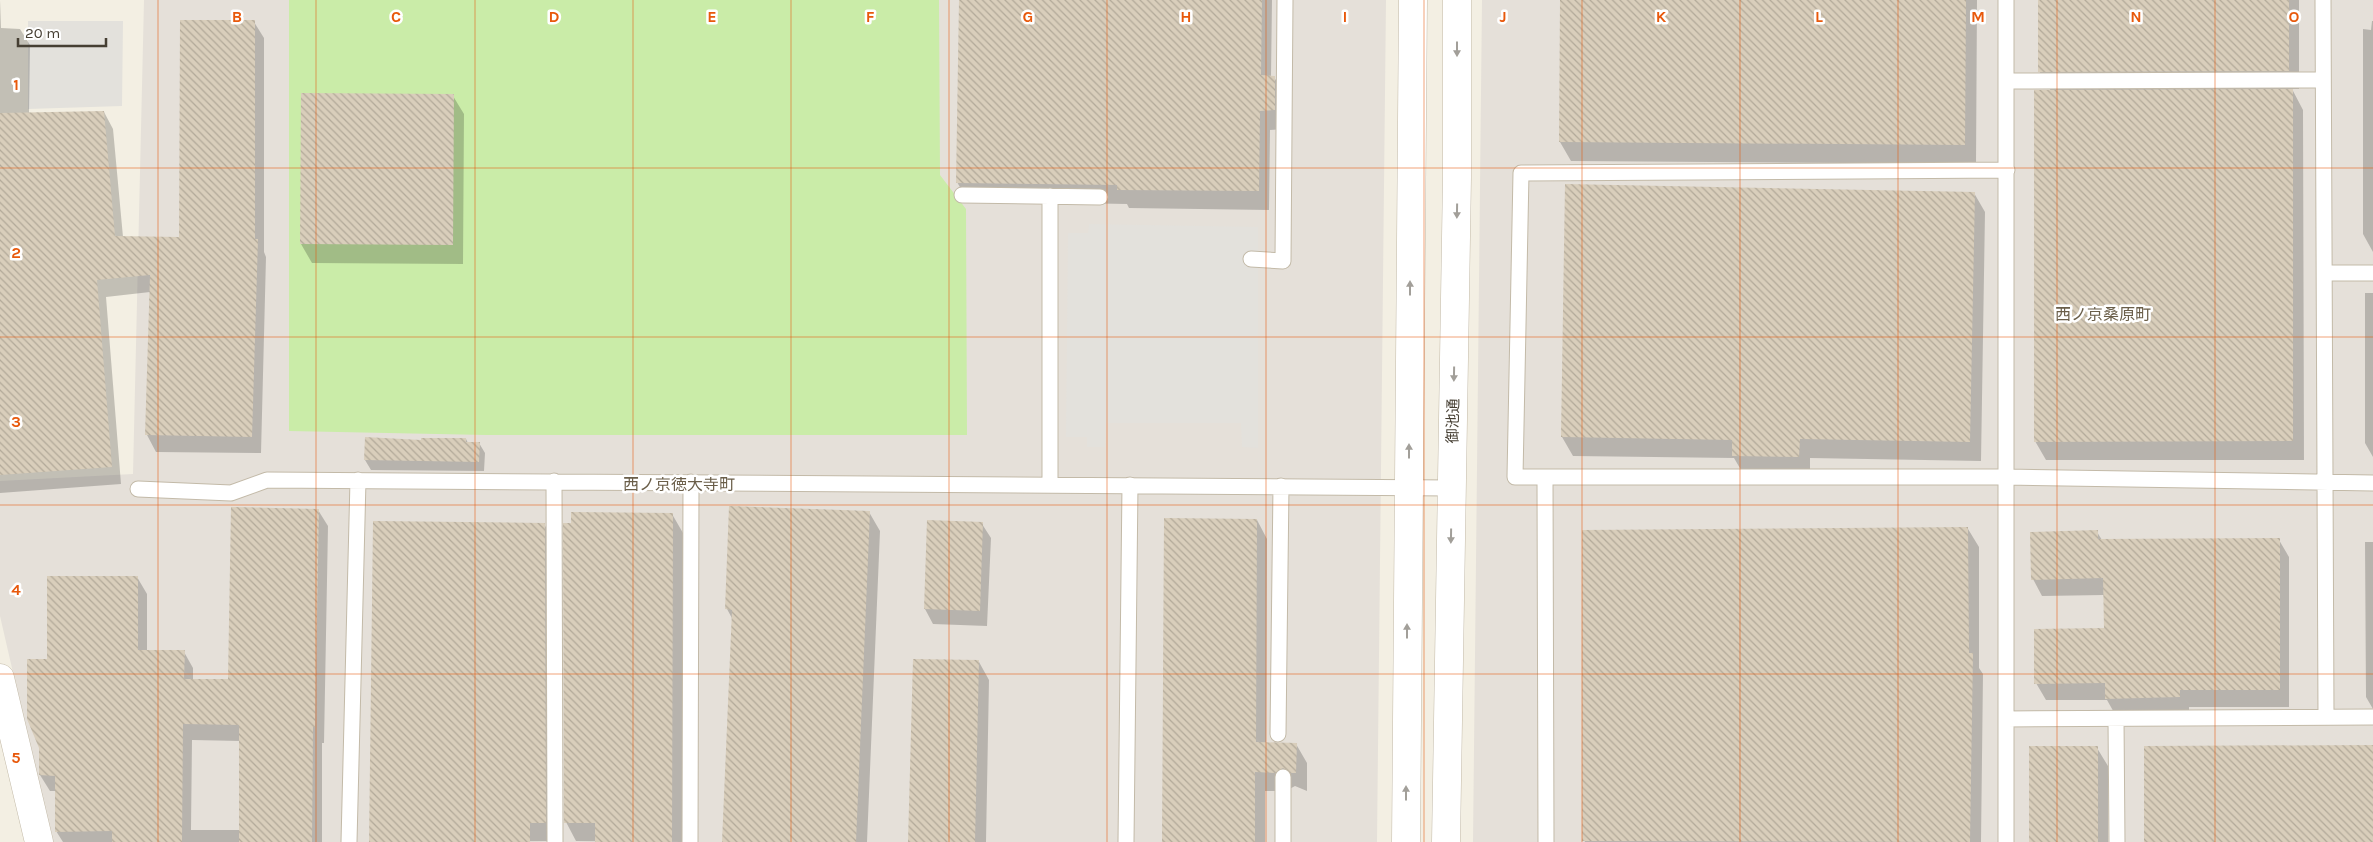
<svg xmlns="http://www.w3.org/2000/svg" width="2373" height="842" viewBox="0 0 2373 842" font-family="Karla,'Noto Sans JP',sans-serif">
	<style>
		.industrial { fill: #e5e0d9 }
		.pitch { fill: #caeca8 }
		.parking { fill: #e3e1dc }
		.shadow { fill: #0003; fill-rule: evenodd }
		.building { fill: url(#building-back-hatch) }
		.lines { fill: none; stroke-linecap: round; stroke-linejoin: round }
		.service-casing { stroke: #c3baa8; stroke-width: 17 }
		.minor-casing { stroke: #c3baa8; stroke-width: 29 }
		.tertiary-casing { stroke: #c3baa8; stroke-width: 29 }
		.service { stroke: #fff; stroke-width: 15 }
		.minor { stroke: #fff; stroke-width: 28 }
		.tertiary { stroke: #fff; stroke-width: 28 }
		.oneway { fill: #a29f99 }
		.grid { fill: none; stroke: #e8590c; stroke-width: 1; stroke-opacity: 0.55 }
		.labels { text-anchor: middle; stroke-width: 5; stroke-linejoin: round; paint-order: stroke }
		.street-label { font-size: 15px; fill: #463f33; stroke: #fff }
		.neighbourhood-label { font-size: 16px; fill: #6a5e49; stroke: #fff }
		.grid-label { font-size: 16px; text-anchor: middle; font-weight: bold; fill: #e8590c; stroke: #fff; stroke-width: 5; stroke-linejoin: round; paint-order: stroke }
	</style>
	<defs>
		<pattern id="building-back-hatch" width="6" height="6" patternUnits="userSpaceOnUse" patternTransform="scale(1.25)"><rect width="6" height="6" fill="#d9cebb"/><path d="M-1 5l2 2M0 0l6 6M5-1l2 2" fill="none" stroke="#b2a999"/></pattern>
	</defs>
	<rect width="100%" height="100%" fill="#f3efe3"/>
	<!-- industrial -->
	<path class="industrial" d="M144 0H1386L1377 842H52L0 616V481L133 474Z
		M1482 0H2373V842H1473Z"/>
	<!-- pitch -->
	<path class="pitch" d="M289 0H939L940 175 966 209 967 435H486L289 431Z"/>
	<!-- parking -->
	<path class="parking" d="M28 21H123L122 106 28 109Z
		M1089 224 1258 227V448L1242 447 1241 423H1106L1105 447H1087V437H1066L1068 233H1088Z"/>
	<!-- shadow -->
	<path class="shadow" d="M0 0 1 28 20 29 30 45 29 114 104 112 113 129 123 237 180 239 254 22 264 38V252L266 257 261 453 156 452 147 435 150 292 106 297 121 484 0 493Z
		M960 0H1272L1271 77H1274L1285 96V129L1270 130 1269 210 1129 208 1127 204 968 201 957 182Z
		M1561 0H1977L1976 164 1571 161 1560 142Z
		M2039 0H2299V89H2292L2303 110 2304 460H2046L2035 441 2051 91 2039 71Z
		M2372 21H2373V252L2363 234V29L2371 30Z
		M453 96 464 114 463 264 312 263 301 244Z
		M1974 193 1985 212 1981 461 1810 458V476L1744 475 1734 458 1573 456 1562 437Z
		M2365 293H2373V457L2365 443Z
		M466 439 468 443H479L485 453 484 471 371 470 365 460 423 441Z
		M318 510 328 526 324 743H322V842H63L56 831 57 791H50L40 775 49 660 137 577 147 594V651L184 652 193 668V680L229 681ZM192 740 241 741 240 830H191Z
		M869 512 880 531 867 842H723L733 620 727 609Z
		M672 514 683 533 682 842 576 841 566 822Z
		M1257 520 1267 539 1266 743 1296 744 1307 763V791L1295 786 1286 791H1265V842H1163Z
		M544 524 555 543 556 841 371 842Z
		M982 524 991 538 987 626 933 624 925 609Z
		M1968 529 1979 547V668L1983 674 1981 842H1585L1584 840Z
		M2097 532 2102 540H2279L2289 557V707H2189V714L2116 716 2107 700H2046L2036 683 2105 629 2104 595 2042 596 2033 579Z
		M2365 542H2373V709L2366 697Z
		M979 662 989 680 986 842H910Z
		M2097 748 2108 766V842H2030Z"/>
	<!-- building -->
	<path class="building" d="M959 0H1262L1261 75 1275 76V110L1260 111 1259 191 1117 190V185L956 183Z
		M1560 0H1966L1965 145 1559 142Z
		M2038 0H2289V71L2038 72Z
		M180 20H255V239H258L252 437 145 435 150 275 97 280 112 467 0 475V113L104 111 115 236 179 237Z
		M2293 89V441L2034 442V90Z
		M301 93 454 94 453 245 300 244Z
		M1565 184 1975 192 1970 442 1800 439 1799 457 1732 456V440L1561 437Z
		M365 437 421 440V438H466V442H480L479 462 364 460Z
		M729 506 870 511 856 842H722L732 610 725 609Z
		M231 507 319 509 315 727H313L312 842H239V725L183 724 182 842H112V831L55 832V776L39 775V748L27 719V659H47V576H138V650H185L184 679H228Z
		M571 512 673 513 672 842H595V823H564L563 523H571Z
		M1164 518 1257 519 1256 742 1297 743 1296 773H1291L1283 768 1275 773 1255 772V842H1162Z
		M927 520 983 522 980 611 924 609Z
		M373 521 545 523 546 823H530V842H369Z
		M1968 527 1969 653H1973L1970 842 1582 841V530Z
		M2098 530V539L2280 538V690H2180V697L2105 699V683L2034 684V629L2104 628 2103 578 2031 580 2030 532Z
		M913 659 979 660 975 842H908Z
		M2373 745V842H2144V746Z
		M2029 746H2098V842H2029Z"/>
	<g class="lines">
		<defs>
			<path id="service" d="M2006 0V842
				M2323 0 2326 717
				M2006 81 2323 80
				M2007 170 1521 173 1515 477H2007L2373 483
				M962 195 1100 197
				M1050 196V485
				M1251 259 1283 261 1285 0
				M2325 273H2373
				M1545 478 1546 842
				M554 481 555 842
				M138 489 231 493 267 480 1452 488
				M2006 719 2373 717
				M2116 719 2117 842
				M1278 734 1281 486
				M349 842 358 480
				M690 842 691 482
				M1126 842 1130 485
				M1283 842V777"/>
			<path id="minor" d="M0 678 39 842"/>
			<path id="tertiary" d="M1406 842 1413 0
				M1446 842 1457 177V0"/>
		</defs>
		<!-- service casing -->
		<use href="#service" class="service-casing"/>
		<!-- minor casing -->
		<use href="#minor" class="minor-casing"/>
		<!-- tertiary casing -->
		<use href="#tertiary" class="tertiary-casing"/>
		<!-- service -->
		<use href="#service" class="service"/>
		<!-- minor -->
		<use href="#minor" class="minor"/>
		<!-- tertiary -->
		<use href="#tertiary" class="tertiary"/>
	</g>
	<!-- one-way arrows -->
	<defs><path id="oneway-solid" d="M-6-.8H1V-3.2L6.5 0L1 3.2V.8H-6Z" transform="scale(1.25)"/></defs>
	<g class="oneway">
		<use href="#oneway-solid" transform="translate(1457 49) rotate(90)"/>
		<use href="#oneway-solid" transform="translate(1457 211) rotate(91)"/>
		<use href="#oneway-solid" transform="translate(1410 288) rotate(-90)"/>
		<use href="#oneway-solid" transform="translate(1454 374) rotate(91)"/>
		<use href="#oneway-solid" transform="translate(1409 451) rotate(-90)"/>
		<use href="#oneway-solid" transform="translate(1451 536) rotate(91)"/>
		<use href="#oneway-solid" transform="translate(1407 631) rotate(-90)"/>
		<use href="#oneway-solid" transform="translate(1406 793) rotate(-90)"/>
	</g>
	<!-- grid -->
	<path class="grid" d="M158 0V842M316 0V842M475 0V842M633 0V842M791 0V842M949 0V842M1107 0V842M1266 0V842M1424 0V842M1582 0V842M1740 0V842M1898 0V842M2057 0V842M2215 0V842M0 168H2373M0 337H2373M0 505H2373M0 674H2373"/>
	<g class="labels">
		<!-- street labels -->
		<g class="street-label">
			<text transform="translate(1453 421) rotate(-89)" y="5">御池通</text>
		</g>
		<!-- neighbourhood labels -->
		<g class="neighbourhood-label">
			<text x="2103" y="320">西ノ京桑原町</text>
			<text x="679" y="490">西ノ京徳大寺町</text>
		</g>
	</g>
	<g class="grid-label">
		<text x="237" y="22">B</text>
		<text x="396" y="22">C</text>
		<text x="554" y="22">D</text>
		<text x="712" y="22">E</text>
		<text x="870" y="22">F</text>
		<text x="1028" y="22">G</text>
		<text x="1186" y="22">H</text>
		<text x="1345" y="22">I</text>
		<text x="1503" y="22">J</text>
		<text x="1661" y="22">K</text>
		<text x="1819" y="22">L</text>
		<text x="1978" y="22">M</text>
		<text x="2136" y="22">N</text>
		<text x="2294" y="22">O</text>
		<text x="16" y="90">1</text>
		<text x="16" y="258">2</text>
		<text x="16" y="427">3</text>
		<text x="16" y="595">4</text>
		<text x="16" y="763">5</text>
	</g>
	<!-- scale -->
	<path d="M18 38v8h88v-8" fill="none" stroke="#463f33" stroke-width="2.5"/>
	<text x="25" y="38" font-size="15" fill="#463f33" stroke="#ffffff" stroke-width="4" paint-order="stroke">20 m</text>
</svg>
